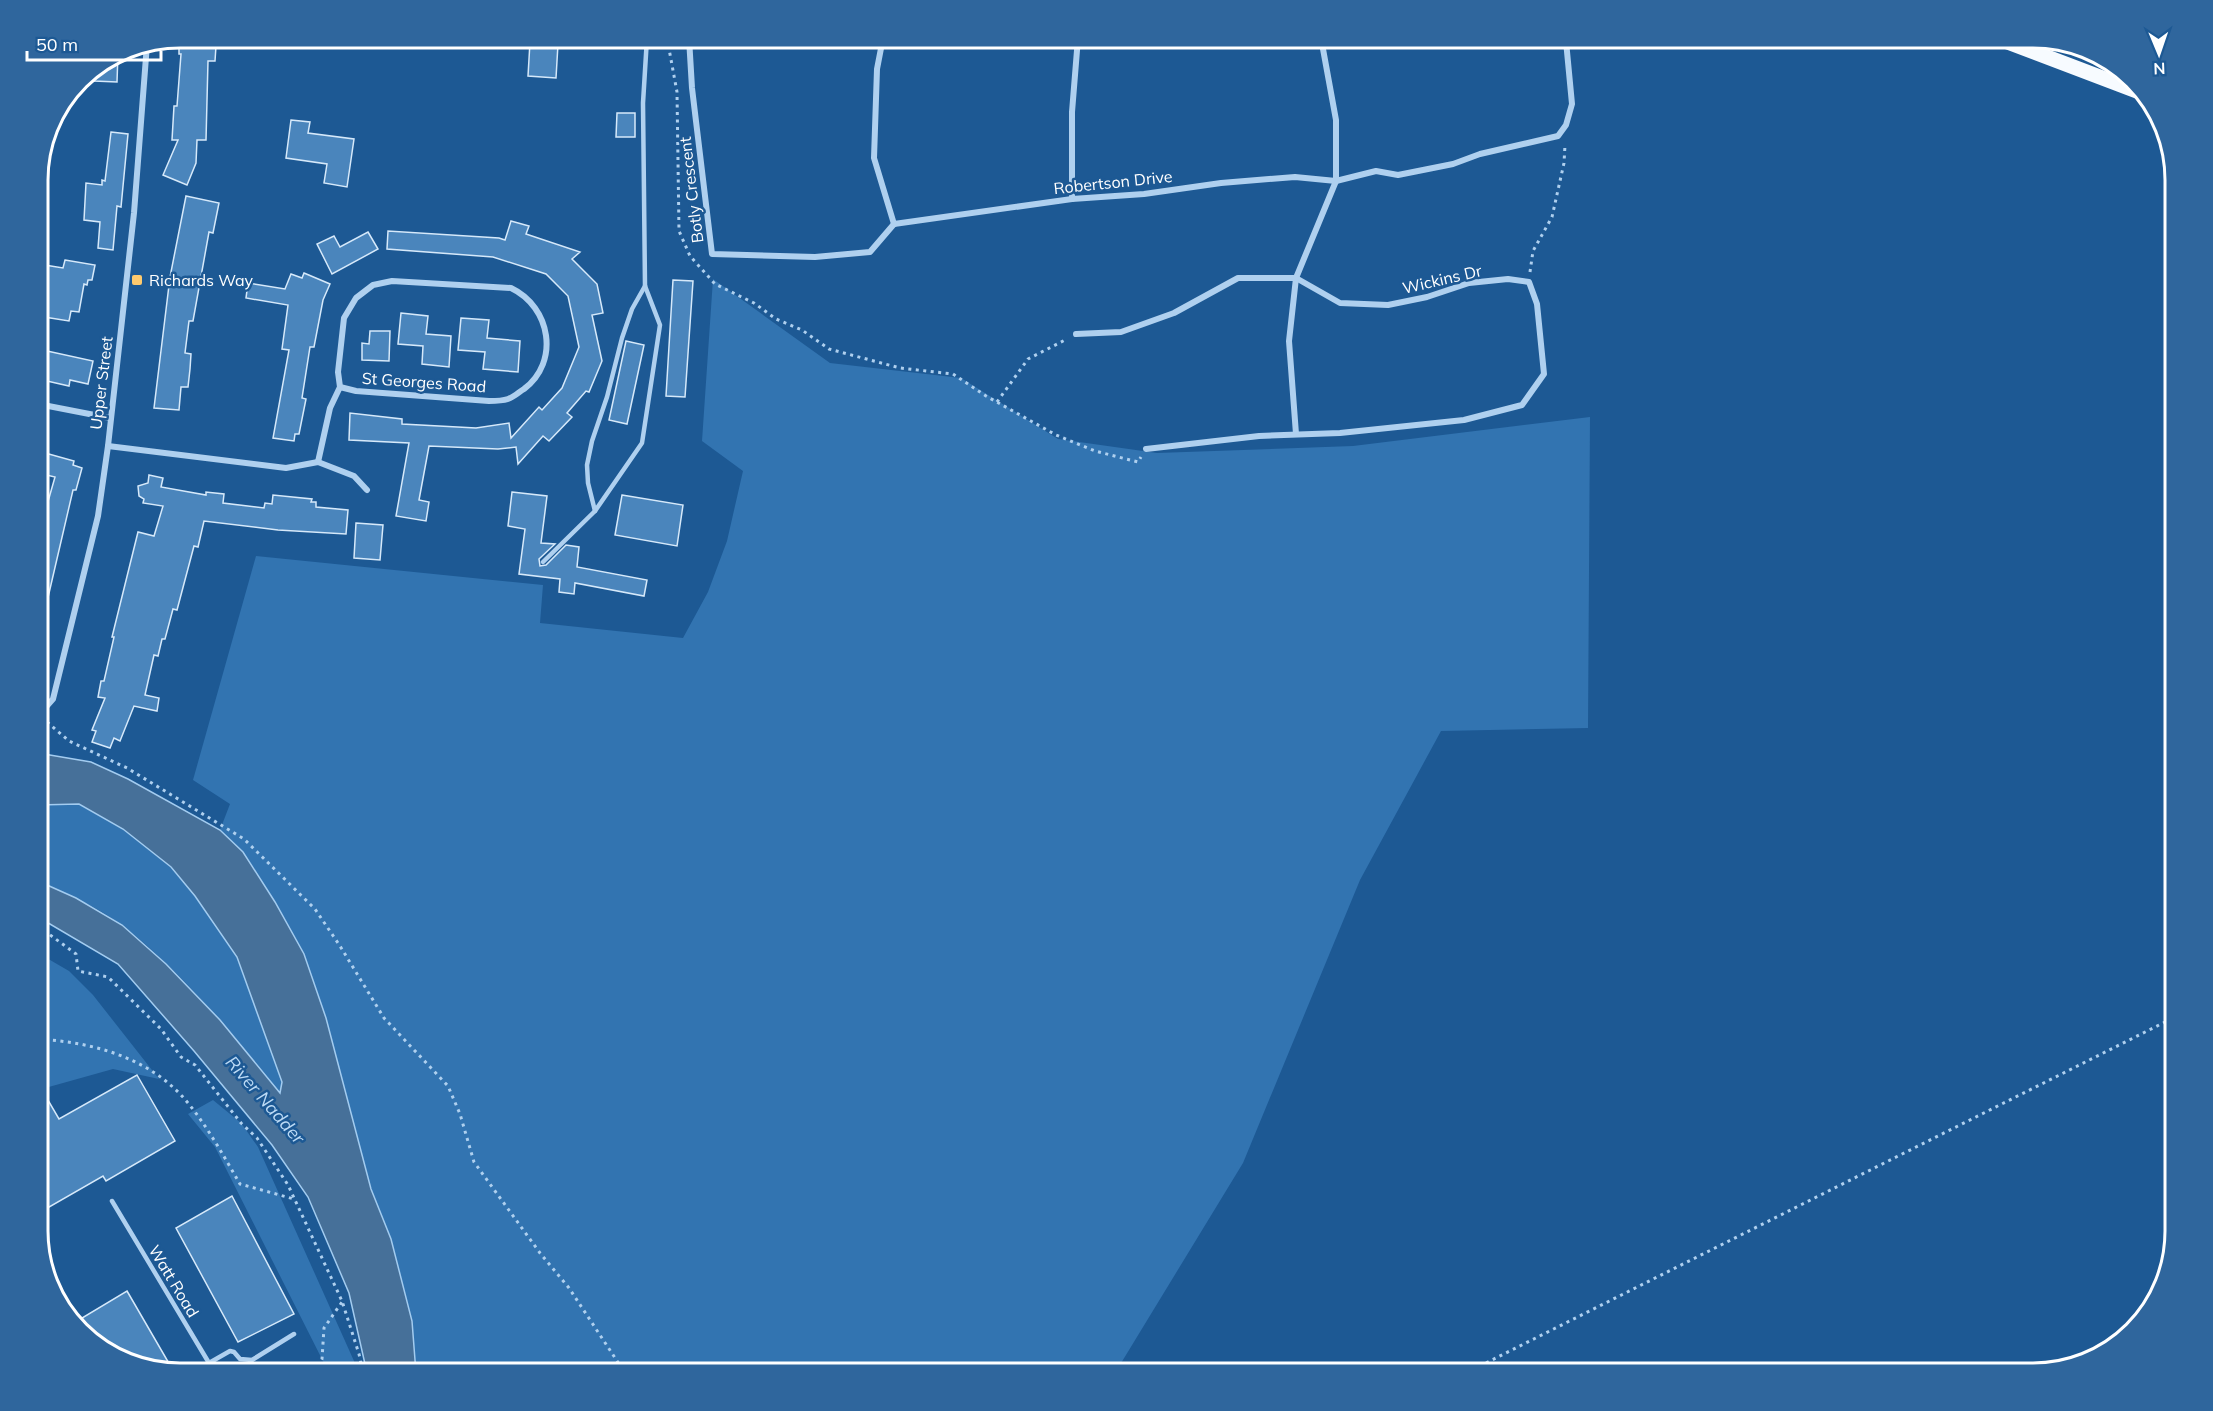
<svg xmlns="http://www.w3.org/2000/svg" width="2213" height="1411" font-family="Mulish,sans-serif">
<rect width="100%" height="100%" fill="#1d5994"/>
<g fill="#3274b1">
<path d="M713,279L830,363L961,378L1058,439L1157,453L1353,446L1590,417L1588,728L1441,731L1360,880L1243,1163L1115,1373H416L412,1321L391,1239L371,1189L326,1018L304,954L275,902L243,852L220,830L230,804L193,780L256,556L543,585L540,623L683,638L708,592L727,541L743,471L702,441Z"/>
<path d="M78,804L123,829L170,867L195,896L237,957L282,1082L280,1094C232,1035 184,973 123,926C98,907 67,894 38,881V805Z"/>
<path d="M38,953L69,971L93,995L159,1079L113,1069L38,1090Z"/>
<path d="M213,1100L241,1123L258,1147L354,1361L357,1373H329L215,1147L188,1114Z"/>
</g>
<path fill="#467099" stroke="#a3ccf0" stroke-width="1.5" d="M38,753L91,762L128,779L220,830L243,852L275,902L304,954L326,1018L371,1189L391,1239L412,1321L416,1373H367L349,1293L308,1197L272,1145L194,1051L118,964L38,917V881L76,898L122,925L166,964L220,1020L280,1093L282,1082L237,957L195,896L171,867L123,829L79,804L38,805Z"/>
<g fill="#4a85bc" stroke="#d6e9fa" stroke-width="1.5">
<path d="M179,38H204V45L216,46L215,61H208L206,140H197L196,163L187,185L163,175L178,140H172L174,106H177L181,54H179Z"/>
<path d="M530,42L558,44L556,78L528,76Z"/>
<path d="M118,53L117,82L94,81V69Z"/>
<path d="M617,113H635V137H616Z"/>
<path d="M291,120L310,122L308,133L354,139L347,187L324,183L327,164L286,158Z"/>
<path d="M111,132L128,134L121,207L117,206L113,250L98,248L100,222L84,220L86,183L102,185V180L105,181Z"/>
<path d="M186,196L219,203L213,233L209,232L193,321H189L185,353L191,354L190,369L188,387H181L179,410L154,408L170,277Z"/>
<path d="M511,221L529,226L526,234L580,252L572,259L597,284L603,313L592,315L602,361L589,392L586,391L567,413L572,417L549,441L543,436L518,464L516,447L498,449L429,446L419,500L429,502L426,521L396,516L409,443L349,440L350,413L402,419V424L476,428L509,423L511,438L539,407L542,410L562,388L579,347L568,296L546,274L493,257L387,249L388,231L499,238L505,240Z"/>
<path d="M368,232L378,249L332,274L317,244L334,236L340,247Z"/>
<path d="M65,260L95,265L92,280H88L87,285L84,284L79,312L71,311L69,321L38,316V264L63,268Z"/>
<path d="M304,273L330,284L323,300L314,347H310L302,398L306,399L299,434H295L294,441L273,438L289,350L282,349L288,305L246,298L248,283L285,289L291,274L302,278Z"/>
<path d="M673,280L693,281L685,397L666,396Z"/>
<path d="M401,313L428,316L426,334L451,336L449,367L422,364L423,346L398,344Z"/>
<path d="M461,318L489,320L487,338L520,341L518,372L483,369L485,352L458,350Z"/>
<path d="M370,331H390L389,361L362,360V343L369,344Z"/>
<path d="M626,341L644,345L627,424L609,420Z"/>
<path d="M38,349L93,361L88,384L70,380L69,386L38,379Z"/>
<path d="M38,451L74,461L73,465L82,468L76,490H73L43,619L38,618V503L47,505L55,477L38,473Z"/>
<path d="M149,475L163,478L161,487L206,495V492L224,494L223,503L264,508L265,503L272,504L273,495L312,499L311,502H316V507L348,510L346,534L278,530L204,521L198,547L194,546L177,610L173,609L165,639H162L158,656L154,655L145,695L159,698L157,711L134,706L120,741L114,738L110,748L92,742L96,731L92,730L105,698L98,697L101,681H104L114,637H112L138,532L154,536L163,506L143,503L144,499L139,496L138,486L148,483Z"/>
<path d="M512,492L547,496L541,543L555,544L539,559L540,566L546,565L566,545L579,547L577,567L647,580L644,596L575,583L574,594L559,592L560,579L519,574L525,529L508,526Z"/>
<path d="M622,495L683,505L677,546L615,535Z"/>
<path d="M356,523L383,525L380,560L354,558Z"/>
<path d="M137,1075L175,1141L106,1181L103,1176L44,1210L38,1199V1083L59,1119Z"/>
<path d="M232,1196L294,1314L238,1342L176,1228Z"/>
<path d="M127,1291L174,1372L101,1350L82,1318Z"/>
</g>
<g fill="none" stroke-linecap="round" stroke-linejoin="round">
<g stroke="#afd0ef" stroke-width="3" stroke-dasharray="3 4.5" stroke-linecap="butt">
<path d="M667,38L677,92L679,231L690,256L715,284L754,303L776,319L802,330L829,349L900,368L953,374L986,396L1056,435L1095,451L1138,462L1141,457"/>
<path d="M1530,272L1533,251L1552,217L1564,163L1565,145"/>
<path d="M997,402L1028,359L1067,339"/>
<path d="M47,722L69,741L127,768L244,839L315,909L340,946L384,1018L448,1086L460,1114L474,1162L540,1253L569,1288L625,1373"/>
<path d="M38,926L76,954L78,971L108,977L161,1029L181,1057L195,1065L241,1123L257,1138L288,1185L342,1301L359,1354L363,1373"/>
<path d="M38,1039C90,1042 144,1056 181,1095C204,1120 223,1155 240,1184L294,1199"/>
<path d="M315,1373L322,1359L324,1328L342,1302"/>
<path d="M1466,1373L2175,1017"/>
</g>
<g stroke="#afd0ef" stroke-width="4.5">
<path d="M595,511L588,483L587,465L592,441L607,397L622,338L632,309L645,286"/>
<path d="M543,562L595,511L642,443L660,325L645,286L643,103L647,38"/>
<path d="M112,1201L215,1373"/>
<path d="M209,1363L230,1351L234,1352L240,1359L252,1360L294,1334"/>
</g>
<g stroke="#afd0ef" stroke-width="6">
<path d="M689,38L692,88L712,254L815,257L870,252L894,224"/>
<path d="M883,38L877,69L874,158L894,224"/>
<path d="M1161,38L1196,40"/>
<path d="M1234,39L1251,38"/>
<path d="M1072,199V112L1078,38"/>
<path d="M894,224L1072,199L1144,194L1221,183L1295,177L1336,181L1376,171L1398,175L1453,164L1480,154L1558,136L1566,125L1572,104L1566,41"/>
<path d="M1076,334L1121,332L1174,313L1238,278H1296L1340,303L1388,305L1427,297L1469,283L1508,279L1529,282L1537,304L1544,374L1522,405L1464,420L1340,433L1259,436L1146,449"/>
<path d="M38,404L110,418"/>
<path d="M1296,434L1289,341L1296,278L1336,181V120L1321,38"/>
<path d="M108,446L286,468L318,462L354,476L367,490"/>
<path d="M318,462L330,408L340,387L338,372L344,318L356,298L373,285L392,281L511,288C551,307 560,362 524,389C519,392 514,397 508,399C502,401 495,401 489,401L356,391L340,387"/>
<path d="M38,716L53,699L98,516L108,446L134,213L147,44"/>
</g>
<path stroke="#f7fbff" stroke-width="15" d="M1997,38L2142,93"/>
</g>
<rect fill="#feca6e" stroke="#1d5994" stroke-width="2" x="131" y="274" width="12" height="12" rx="3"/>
<g text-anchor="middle" stroke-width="5" stroke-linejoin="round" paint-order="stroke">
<g font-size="16" fill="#fff" stroke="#1d5994">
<text transform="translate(1113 182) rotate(-6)" y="6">Robertson Drive</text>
<text transform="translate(691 190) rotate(-97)" y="6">Botly Crescent</text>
<text transform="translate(1442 279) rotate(-13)" y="6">Wickins Dr</text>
<text transform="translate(424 382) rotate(4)" y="6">St Georges Road</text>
<text transform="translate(101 383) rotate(-83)" y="6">Upper Street</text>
<text transform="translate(174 1281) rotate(59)" y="6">Watt Road</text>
</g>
<g font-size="16" fill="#fff" stroke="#1d5994" text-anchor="start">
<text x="149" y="286">Richards Way</text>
</g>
<g font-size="18" font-style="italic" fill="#bcdaf5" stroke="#1d5994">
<text transform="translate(265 1100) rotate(49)" y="6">River Nadder</text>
</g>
</g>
<path d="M0 0H2213V1411H0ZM180 48H2033A132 132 0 0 1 2165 180V1231A132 132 0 0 1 2033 1363H180A132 132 0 0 1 48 1231V180A132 132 0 0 1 180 48Z" fill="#2f669d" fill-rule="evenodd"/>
<path fill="none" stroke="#fff" stroke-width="3" d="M180 48H2033A132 132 0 0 1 2165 180V1231A132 132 0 0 1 2033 1363H180A132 132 0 0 1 48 1231V180A132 132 0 0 1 180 48Z"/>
<g transform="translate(2159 54) rotate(178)" stroke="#1d5994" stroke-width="4.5" paint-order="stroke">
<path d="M0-4.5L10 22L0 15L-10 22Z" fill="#ffffff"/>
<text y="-9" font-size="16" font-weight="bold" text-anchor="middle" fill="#ffffff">N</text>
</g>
<path d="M27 51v9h134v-9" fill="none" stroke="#ffffff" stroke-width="3"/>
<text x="36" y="51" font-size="18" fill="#ffffff" stroke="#1d5994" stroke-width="4.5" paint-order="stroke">50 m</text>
</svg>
